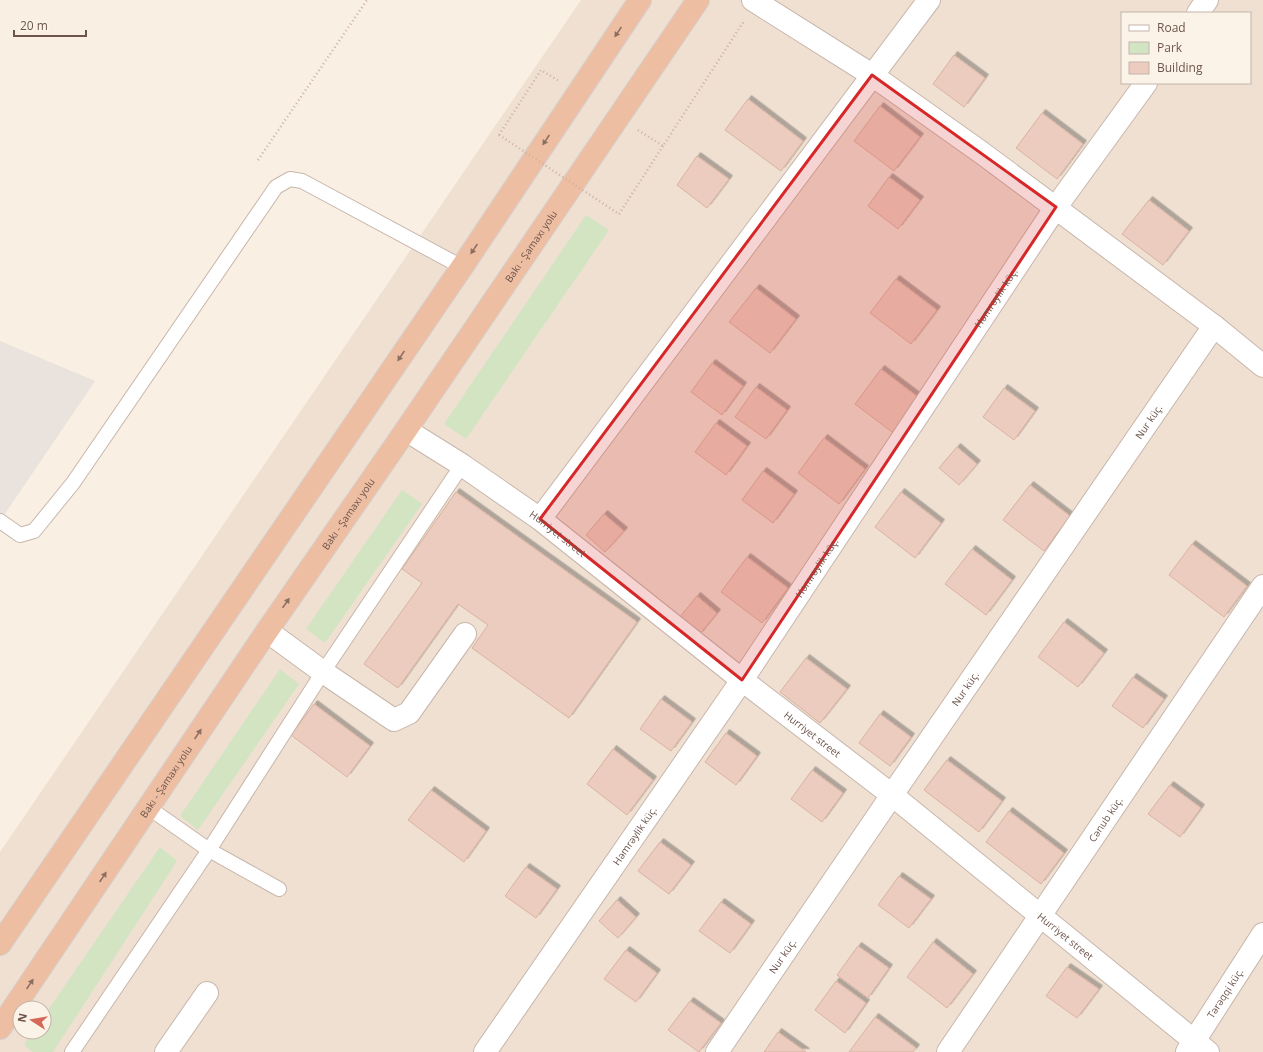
<svg xmlns="http://www.w3.org/2000/svg" width="1263" height="1052" font-family="'Open Sans',sans-serif">
<defs>
<filter id="shadow"><feDropShadow dx="3.5" dy="-3.5" stdDeviation="0" flood-color="#0004"/></filter>
</defs>
<rect width="100%" height="100%" fill="#f9efe3"/>
<path fill="#efe0d2" fill-rule="evenodd" d="M581,0H1263V1052H0V852ZM1122,13H1250V83H1122ZM20,1008H44V1032H20Z"/>
<path fill="#e9e2dd" d="M0,341L95,381L0,521Z"/>
<g fill="#d3e4c3">
<path d="M586,215L609,230L466,439L444,424Z"/>
<path d="M402,490L422,504L325,643L306,629Z"/>
<path d="M280,669L299,684L198,830L180,816Z"/>
<path d="M160,847L177,861L53,1052H33L24,1045L33,1032H44V1016Z"/>
</g>
<g fill="#ebccbe" stroke="#dbb2a0" filter="url(#shadow)">
<path d="M954,55L985,78L964,107L933,84Z"/>
<path d="M748,99L803,141L781,171L725,130Z"/>
<path d="M880,106L920,137L894,171L854,141Z"/>
<path d="M1042,113L1083,144L1057,179L1016,148Z"/>
<path d="M697,156L729,179L707,208L677,185Z"/>
<path d="M889,177L920,200L898,229L868,206Z"/>
<path d="M1149,200L1189,231L1163,265L1122,234Z"/>
<path d="M896,279L937,310L911,344L870,313Z"/>
<path d="M756,288L796,319L770,353L729,322Z"/>
<path d="M712,363L743,386L722,415L691,392Z"/>
<path d="M881,369L922,400L896,435L855,404Z"/>
<path d="M756,387L787,410L766,439L735,417Z"/>
<path d="M1004,388L1035,411L1014,440L983,417Z"/>
<path d="M716,423L747,446L726,475L695,452Z"/>
<path d="M824,438L865,469L839,504L798,473Z"/>
<path d="M957,447L977,464L959,485L939,468Z"/>
<path d="M763,471L794,494L773,523L742,500Z"/>
<path d="M1030,485L1070,516L1044,551L1003,520Z"/>
<path d="M456,492L637,622L569,718L472,648L488,625L458,604L398,688L364,664L422,583L402,569Z"/>
<path d="M901,492L941,523L915,558L875,527Z"/>
<path d="M604,514L624,531L605,552L586,535Z"/>
<path d="M1192,544L1247,586L1224,617L1169,575Z"/>
<path d="M972,549L1012,580L986,615L945,584Z"/>
<path d="M747,557L788,588L762,623L721,592Z"/>
<path d="M697,596L717,613L699,635L679,618Z"/>
<path d="M1064,622L1104,653L1078,687L1038,657Z"/>
<path d="M806,658L847,689L820,723L780,692Z"/>
<path d="M1133,677L1164,699L1143,728L1112,706Z"/>
<path d="M661,699L692,722L671,751L640,729Z"/>
<path d="M314,704L370,746L347,777L291,735Z"/>
<path d="M880,714L911,737L890,766L859,743Z"/>
<path d="M726,733L757,756L736,785L705,762Z"/>
<path d="M613,749L653,780L627,815L587,784Z"/>
<path d="M947,760L1002,801L979,832L924,790Z"/>
<path d="M812,770L843,793L822,822L791,799Z"/>
<path d="M1170,785L1201,808L1180,837L1148,814Z"/>
<path d="M431,790L486,831L464,862L408,820Z"/>
<path d="M1009,811L1064,853L1041,884L986,842Z"/>
<path d="M660,842L691,865L669,894L638,871Z"/>
<path d="M526,867L557,889L536,918L505,896Z"/>
<path d="M899,876L931,899L909,928L878,905Z"/>
<path d="M617,900L636,917L618,938L599,921Z"/>
<path d="M721,902L751,924L730,953L699,931Z"/>
<path d="M933,942L973,974L947,1008L907,977Z"/>
<path d="M858,946L889,968L868,998L837,975Z"/>
<path d="M626,950L657,973L636,1002L604,979Z"/>
<path d="M1067,967L1099,989L1077,1018L1046,996Z"/>
<path d="M836,981L866,1003L845,1033L815,1010Z"/>
<path d="M690,1001L721,1023L699,1052L668,1030Z"/>
<path d="M875,1017L916,1048L913,1052H849Z"/>
<path d="M778,1032L806,1052H764Z"/>
</g>
<g fill="none" stroke-linecap="round" stroke-linejoin="round">
<g stroke="#c8b6ab" stroke-width="16">
<g id="service">
<path d="M0,521L20,535L34,531L73,483L276,187L290,179L302,181L462,267"/>
<path d="M149,808L209,850L279,889"/>
<path d="M72,1052L209,850L323,672L462,465"/>
</g>
</g>
<g stroke="#c8b6ab" stroke-width="24">
<g id="minor">
<path d="M753,0L872,75L982,153L1214,326L1263,366"/>
<path d="M1198,13L1207,0"/>
<path id="s1" d="M406,430L462,465L540,519L742,680L892,795L1208,1052"/>
<path d="M540,519L929,0"/>
<path d="M267,631L323,672L394,720L409,713L465,634"/>
<path d="M166,1052L207,993"/>
<path id="s2" d="M485,1052L742,680L1056,207L1146,83"/>
<path id="s3" d="M717,1052L892,795L1214,326"/>
<path id="s4" d="M948,1052L1263,586"/>
<path id="s5" d="M1187,1052L1263,934"/>
</g>
</g>
<g stroke="#d6cfcd" stroke-width="24">
<g id="trunk">
<path d="M0,944L462,267L640,0"/>
<path id="s6" d="M0,1028L267,631L406,430L698,0"/>
</g>
</g>
<g stroke="#cfb0a2" stroke-width="2.5" stroke-dasharray="1 3" stroke-linecap="butt">
<path d="M638,130L663,146L744,21"/>
<path d="M499,135L541,70L559,81"/>
<path d="M258,160L367,0"/>
<path d="M619,214L663,146"/>
</g>
<use href="#service" stroke="#fff" stroke-width="14"/>
<use href="#minor" stroke="#fff" stroke-width="22"/>
<use href="#trunk" stroke="#eebea2" stroke-width="22"/>
<path stroke="#cfb0a2" stroke-width="2.5" stroke-dasharray="1 3" stroke-linecap="butt" d="M499,135L619,214"/>
</g>
<defs><path id="oneway-solid" d="M-6-.8H1V-3.2L6.5 0L1 3.2V.8H-6Z"/></defs>
<g fill="#8d6f62">
<use href="#oneway-solid" transform="translate(618 32) rotate(124)"/>
<use href="#oneway-solid" transform="translate(546 140) rotate(124)"/>
<use href="#oneway-solid" transform="translate(474 249) rotate(124)"/>
<use href="#oneway-solid" transform="translate(401 356) rotate(124)"/>
<use href="#oneway-solid" transform="translate(286 603) rotate(-55)"/>
<use href="#oneway-solid" transform="translate(198 734) rotate(-56)"/>
<use href="#oneway-solid" transform="translate(103 877) rotate(-56)"/>
<use href="#oneway-solid" transform="translate(30 984) rotate(-56)"/>
</g>
<path fill="#d62828" fill-opacity="0.2" stroke="#d62828" stroke-width="3" stroke-linejoin="round" d="M872,75L1056,207L742,680L540,519Z"/>
<g text-anchor="middle" stroke-width="3.5" stroke-linejoin="round" paint-order="stroke">
<g font-size="10" fill="#6d554c" stroke="#fcf3e8">
<text dy="4" stroke="none"><textPath href="#s6" startOffset="945">Bakı - Şamaxı yolu</textPath></text>
<text dy="4" stroke="none"><textPath href="#s2" startOffset="911">Həmrəylik küç.</textPath></text>
<text dy="4" stroke="none"><textPath href="#s3" startOffset="764">Nur küç.</textPath></text>
<text dy="4" stroke="none"><textPath href="#s6" startOffset="621">Bakı - Şamaxı yolu</textPath></text>
<text dy="4" stroke="none"><textPath href="#s1" startOffset="184">Hurriyet street</textPath></text>
<text dy="4" stroke="none"><textPath href="#s2" startOffset="587">Həmrəylik küç.</textPath></text>
<text dy="4" stroke="none"><textPath href="#s3" startOffset="440">Nur küç.</textPath></text>
<text dy="4" stroke="none"><textPath href="#s1" startOffset="508">Hurriyet street</textPath></text>
<text dy="4" stroke="none"><textPath href="#s6" startOffset="297">Bakı - Şamaxı yolu</textPath></text>
<text dy="4" stroke="none"><textPath href="#s4" startOffset="281">Cənub küç.</textPath></text>
<text dy="4" stroke="none"><textPath href="#s2" startOffset="263">Həmrəylik küç.</textPath></text>
<text dy="4" stroke="none"><textPath href="#s1" startOffset="832">Hurriyet street</textPath></text>
<text dy="4" stroke="none"><textPath href="#s3" startOffset="116">Nur küç.</textPath></text>
<text dy="4" stroke="none"><textPath href="#s5" startOffset="70">Tərəqqi küç.</textPath></text>
</g>
</g>
<rect x="1121" y="12" width="130" height="72" fill="#fcf3e8" stroke="#c3b4aa"/>
<rect x="1129" y="25" width="20" height="6" fill="#ffffff" stroke="#c3b4aa"/>
<text x="1157" y="32" font-size="12" fill="#6d554c">Road</text>
<rect x="1129" y="42" width="20" height="12" fill="#d3e4c3" stroke="#c3b4aa"/>
<text x="1157" y="52" font-size="12" fill="#6d554c">Park</text>
<rect x="1129" y="62" width="20" height="12" fill="#ebccbe" stroke="#c3b4aa"/>
<text x="1157" y="72" font-size="12" fill="#6d554c">Building</text>
<g transform="translate(32 1020) rotate(282)"><circle r="19" fill="#fcf3e8" stroke="#c3b4aa"/>
<path d="M0-3L7 15L0 10L-7 15Z" fill="#d56856"/>
<text y="-6" font-size="11" font-weight="bold" text-anchor="middle" fill="#6d554c">N</text>
</g>
<path d="M14 30v6h72v-6" fill="none" stroke="#6d554c" stroke-width="2"/>
<text x="20" y="30" font-size="12" fill="#6d554c" stroke="#fcf3e8" stroke-width="3" paint-order="stroke">20 m</text>
</svg>
